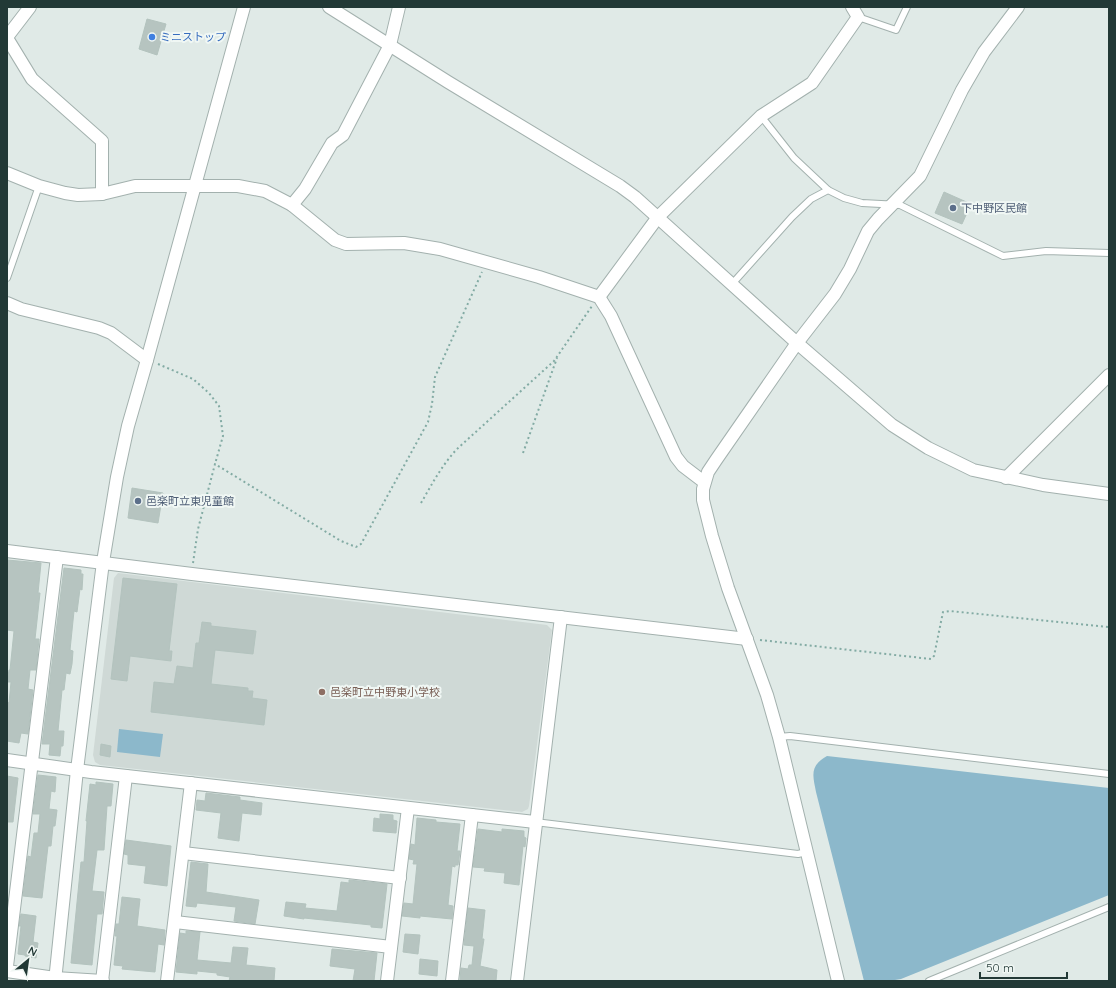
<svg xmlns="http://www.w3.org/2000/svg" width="1116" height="988" font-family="Quicksand,'Noto Sans JP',sans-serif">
<rect width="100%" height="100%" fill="#e0eae7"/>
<path fill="#cfd9d6" d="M118,573L547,625L552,630L529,806L528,809L522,812L100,765L95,762L93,755L114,578Z"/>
<g fill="#8cb8cb">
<path d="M119,729L163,734L160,757L117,752Z"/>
<path d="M827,756L1109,788V895L901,979L889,981H864L816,792C813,776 809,766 827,756Z"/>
</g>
<g fill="#b6c4c0" stroke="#b3c3be">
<path d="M147,19L166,24L157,55L139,49Z"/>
<path d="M944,192L971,204L962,224L935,213Z"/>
<path d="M132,488L163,493L158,523L128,518Z"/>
<path d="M7,560L41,563L38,593H40L35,639H39L36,670H30L28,689L33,690L28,734L21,733L19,743L7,741V702L9,703L11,682H7L9,670H10L14,631L7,630Z"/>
<path d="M64,568L81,570V574H83L82,590L80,589L77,612L74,611L70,650L73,651L72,664L70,674L66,673L64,690H62L58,731H64L63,746H61L60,756L49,755L50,744H42Z"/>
<path d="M123,578L177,584L169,651H172L171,661L130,656L127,681L111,679Z"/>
<path d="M202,622L211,623V626L256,631L253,654L215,650L211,684L248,688V691H253L252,698L267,700L264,725L151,712L154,682L174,684L177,666L193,668L196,643H199Z"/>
<path d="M101,744L111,746L110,757L100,755Z"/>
<path d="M38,775L56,777L55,792L51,791L49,809L57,810L55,826H53L51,846H48L42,898L23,896L28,856L31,857L34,833H38L40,814H33Z"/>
<path d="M7,776L18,778L13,822H7Z"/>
<path d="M96,782L113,784L111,806H107L104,850H97L92,891L104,892L102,914H97L92,965L71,963L81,862H84L87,821H86L90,784L96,785Z"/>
<path d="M206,793L240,797V800L262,803L261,815L242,813L239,841L218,838L221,813L196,810L197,800L205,801Z"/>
<path d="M380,814L393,815V820L397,821L396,833L373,831L374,818L380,819Z"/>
<path d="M417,818L436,820V822L460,824L457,851H460L458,865H455V867L452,866L448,905L453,906L452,919L420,916V918L402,916L404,903L413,904L417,864H413L414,860L409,859L411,844L415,845Z"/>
<path d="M478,829L502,832V829L524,831V837L526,838L525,847L523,846L519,885L504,883L505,873L484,871L485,868L473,867Z"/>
<path d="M126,840L171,846L167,886L144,883L146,866L128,864V855L124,854Z"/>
<path d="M191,862L208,864L206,892L259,900L255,924L234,921L236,907L197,903L196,907L186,906Z"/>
<path d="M349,880L387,884L382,928L371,927V925L304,918V919L284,916L286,902L306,904L305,908L337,911L341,882L349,883Z"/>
<path d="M122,897L140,899L137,926L165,930L164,945L158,944L155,972L122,969L123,966L114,965L117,936H115L116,924H119Z"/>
<path d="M468,908L485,910L482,939H484L480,966L497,970L496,981H460L461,968L468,969L469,965H472L474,946L464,945Z"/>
<path d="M21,914L36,916L33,942L38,943L36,958L25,956V955L18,954L21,926H19Z"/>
<path d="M186,931L200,932L197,960L231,963L233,947L248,948L246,965L275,968L274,981H229L230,977L217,975V973L197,971V974L176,972L180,933L186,934Z"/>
<path d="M405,934L420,935L418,954L403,952Z"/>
<path d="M332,949L377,953L374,981H353L355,969L330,966Z"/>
<path d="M420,959L438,961L437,976L419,974Z"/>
</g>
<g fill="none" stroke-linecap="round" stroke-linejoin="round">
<g stroke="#a3b1ae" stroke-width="8">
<g id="service">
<path d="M858,17L896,30L907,7"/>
<path d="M761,116L794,158L828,190"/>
<path d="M7,278L39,186"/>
<path d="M732,284L792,217L811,199L828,190L844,198L862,203L900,205L1003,256L1046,251L1109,253"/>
<path d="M779,737L790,736L1109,774"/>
<path d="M535,822L798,854L806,852"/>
<path d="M929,981L1109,907"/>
</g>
</g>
<g stroke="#a3b1ae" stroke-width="14">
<g id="minor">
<path d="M7,37L30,7"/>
<path d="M7,38L32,79L102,141V194"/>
<path d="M7,173L39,186L65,193L78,195L102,194L135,186H238L265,191L292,205L335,240L346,244L404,243L440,249L539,277L599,297L611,316L676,457L683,466L704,482"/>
<path d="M292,205L305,189L332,143L343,135L390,45L399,7"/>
<path d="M599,297L658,217L761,116L812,83L858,17L852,7"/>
<path d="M7,303L21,309L99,328L111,333L147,360"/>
<path d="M1006,478L1109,375"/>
<path d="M7,551L192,574L747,639"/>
<path d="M7,760L91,772L535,822"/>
<path d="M183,853L400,878"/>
<path d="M175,922L391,947"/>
<path d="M7,966L57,557"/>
<path d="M7,971L55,978L103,981"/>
<path d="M102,981L126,776"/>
<path d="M167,981L191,783"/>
<path d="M387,981L408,808"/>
<path d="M452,981L472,815"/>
<path d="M517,981L561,617"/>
</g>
</g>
<g stroke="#a3b1ae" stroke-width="14">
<g id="tertiary">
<path d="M329,7L448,82L620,186L635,197L797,343L892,425L928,448L973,470L1043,485L1109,494"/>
<path d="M55,981L77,770L103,562L117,477L128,426L147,360L244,7"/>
<path d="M838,981L779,737L767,695L728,588L712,536L703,500V489L708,472L716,460L797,343L835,294L850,269L868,231L878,219L920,176L962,90L984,52L1018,7"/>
</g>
</g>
<g stroke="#83aba4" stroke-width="2" stroke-dasharray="2 3" stroke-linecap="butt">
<path d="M158,364L193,379L209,393L219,406L223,436L215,464"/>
<path d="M523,453L557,358"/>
<path d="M421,503C432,484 442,465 457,449L554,361L592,306"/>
<path d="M193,563L198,529L215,464L341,541L356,547L361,544L428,422L432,404L435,377L482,272"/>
<path d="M760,640L931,659L934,656L943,612L950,611L1109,627"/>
</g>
<use href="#service" stroke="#fff" stroke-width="6"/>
<use href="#minor" stroke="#fff" stroke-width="12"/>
<use href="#tertiary" stroke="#fff" stroke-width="12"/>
</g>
<circle fill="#3f7fe0" stroke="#f0f7f4" stroke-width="1.5" cx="152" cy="37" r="4"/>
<g fill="#5c6f8a" stroke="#f0f7f4" stroke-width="1.5">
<circle cx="953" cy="208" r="4"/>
<circle cx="138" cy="501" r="4"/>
</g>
<circle fill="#8d6e63" stroke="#f0f7f4" stroke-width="1.5" cx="322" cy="692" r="4"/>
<g text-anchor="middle" stroke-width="4" stroke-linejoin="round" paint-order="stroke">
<g font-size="11" fill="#366cbe" stroke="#f0f7f4" text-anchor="start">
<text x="160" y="41">ミニストップ</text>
</g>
<g font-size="11" fill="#4e5e75" stroke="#f0f7f4" text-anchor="start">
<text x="961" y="212">下中野区民館</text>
<text x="146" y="505">邑楽町立東児童館</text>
</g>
<g font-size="11" fill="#785e54" stroke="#f0f7f4" text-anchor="start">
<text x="330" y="696">邑楽町立中野東小学校</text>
</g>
</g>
<rect width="1116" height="988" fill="none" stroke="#223936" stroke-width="16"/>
<g transform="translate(28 960) rotate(29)" stroke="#f0f7f4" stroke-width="3" paint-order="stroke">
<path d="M0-3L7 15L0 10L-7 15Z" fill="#223936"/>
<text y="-6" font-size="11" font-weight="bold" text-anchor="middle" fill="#223936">N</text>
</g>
<path d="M980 972v6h87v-6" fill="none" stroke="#223936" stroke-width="2"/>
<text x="986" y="972" font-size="12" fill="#223936" stroke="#f0f7f4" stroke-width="3" paint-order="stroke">50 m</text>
</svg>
